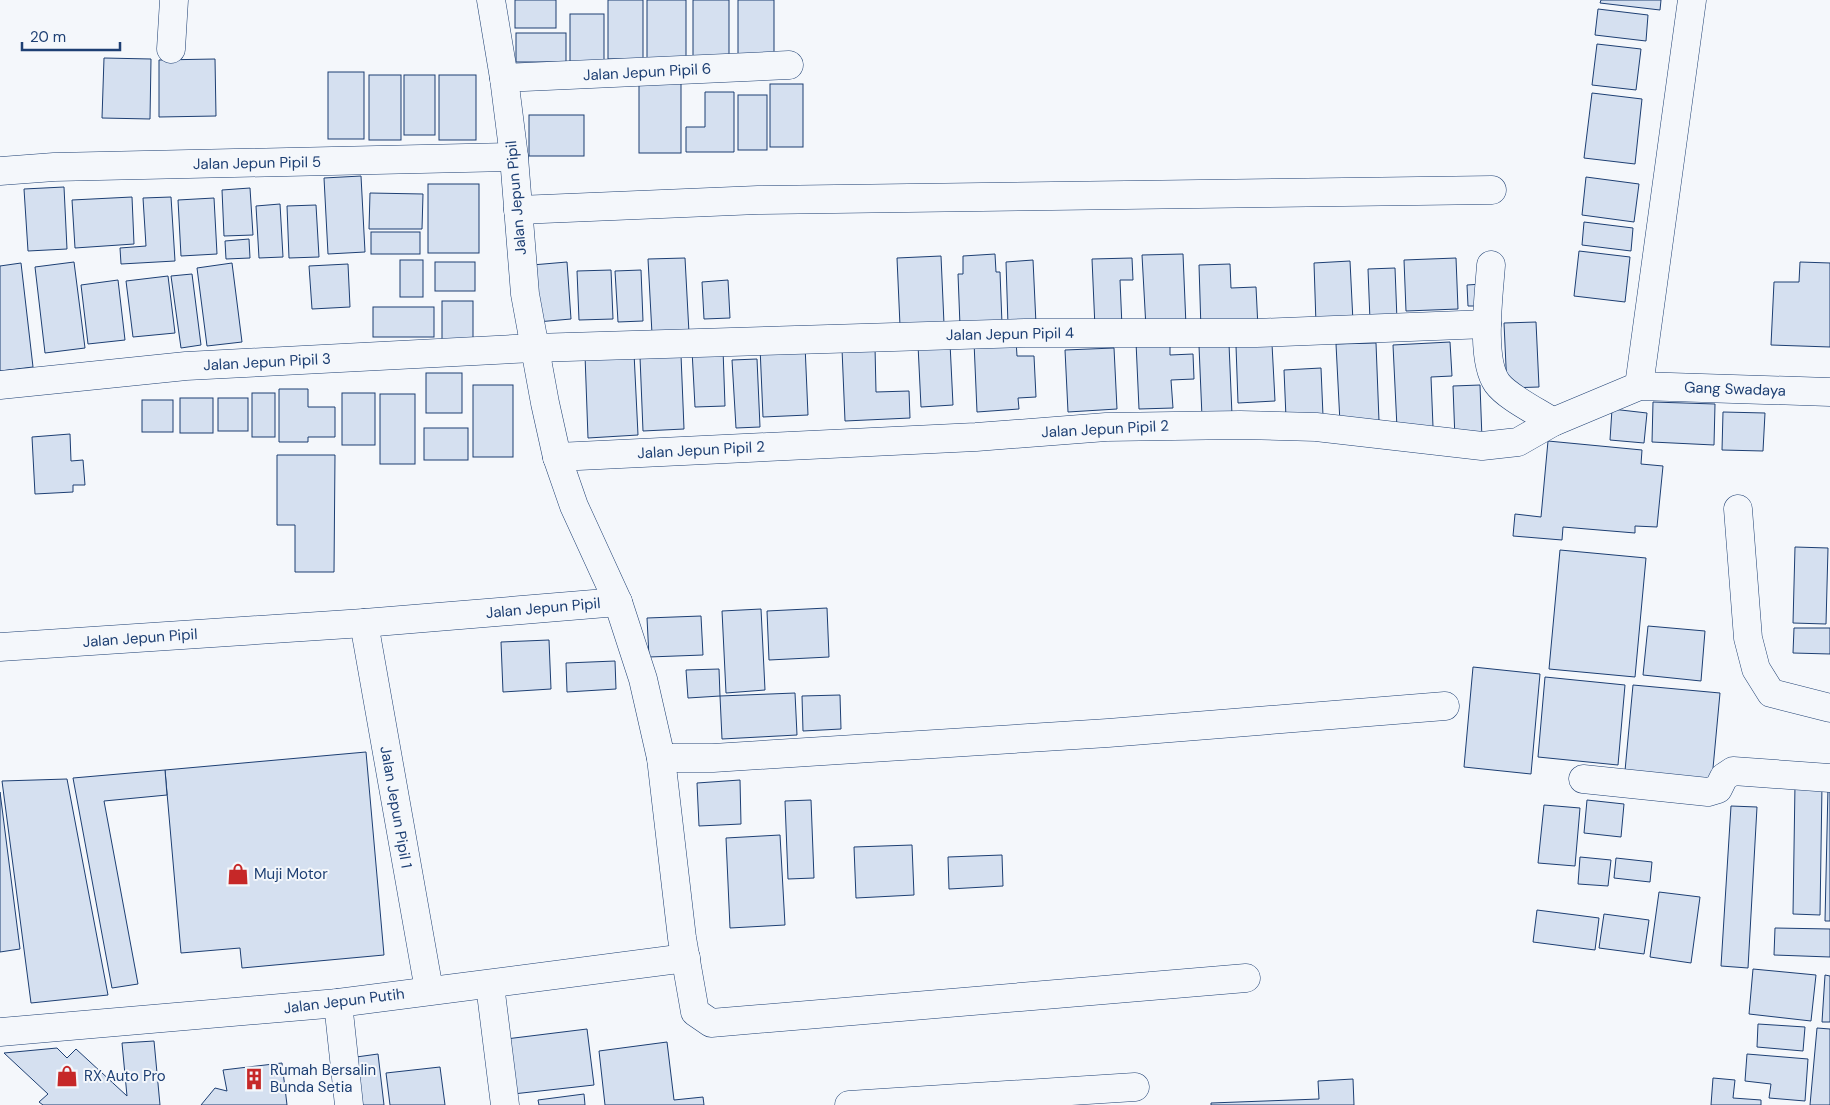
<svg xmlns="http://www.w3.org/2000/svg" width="1830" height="1105" font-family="'DM Sans',sans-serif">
<rect width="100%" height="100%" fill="#f4f7fb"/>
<g fill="#d5e0f0" stroke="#1d3f73">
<rect x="515" y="0" width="41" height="28"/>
<rect x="608" y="0" width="35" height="59"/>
<rect x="647" y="0" width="39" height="62"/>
<rect x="693" y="0" width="36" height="60"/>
<rect x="738" y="0" width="36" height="61"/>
<path d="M1601,0H1661L1660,10L1600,3Z"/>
<path d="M1598,9L1648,15L1646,41L1595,35Z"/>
<rect x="570" y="14" width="34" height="51"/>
<rect x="516" y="33" width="50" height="29"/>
<path d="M1597,44L1641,49L1636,90L1592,85Z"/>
<path d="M104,58L151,59L150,119L102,118Z"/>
<path d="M215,59L216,116L159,117V60Z"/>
<rect x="328" y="72" width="36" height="67"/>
<rect x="369" y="75" width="32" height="65"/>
<rect x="404" y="75" width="31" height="60"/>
<rect x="439" y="75" width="37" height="65"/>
<rect x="639" y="81" width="42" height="72"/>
<rect x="770" y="84" width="33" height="63"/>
<path d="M705,92H734V152H686V127H705Z"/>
<path d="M1592,93L1642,99L1635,164L1584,158Z"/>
<rect x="738" y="95" width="29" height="55"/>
<rect x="529" y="115" width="55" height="41"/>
<path d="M361,176L365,252L328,254L324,178Z"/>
<path d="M1586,177L1639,184L1634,222L1582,215Z"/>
<rect x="428" y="184" width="51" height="69"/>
<path d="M64,187L67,249L28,251L24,189Z"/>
<path d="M250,188L253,235L224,236L222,190Z"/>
<path d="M370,193L423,194L422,229H369Z"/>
<path d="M132,197L134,244L75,248L72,200Z"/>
<path d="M171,197L175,261L121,264L120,248L146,246L143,198Z"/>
<path d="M214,198L217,254L181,256L178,200Z"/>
<path d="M280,204L283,257L259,258L256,206Z"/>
<path d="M316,205L319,257L289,258L287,206Z"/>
<path d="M1584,222L1633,228L1631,251L1582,245Z"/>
<rect x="371" y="232" width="49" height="22"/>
<path d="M249,239L250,258L226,259L225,241Z"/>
<path d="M1579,251L1630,257L1625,302L1574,296Z"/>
<path d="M995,254L996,272H1000L1002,324L960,326L958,274H963V256Z"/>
<path d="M1183,254L1186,326L1146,328L1142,255Z"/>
<path d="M941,256L944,324L900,326L897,258Z"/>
<path d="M685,258L689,333L652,334L648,259Z"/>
<path d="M1132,258L1133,280H1120L1122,327L1095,328L1092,259Z"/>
<path d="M1456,258L1458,309L1406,311L1404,260Z"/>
<rect x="400" y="260" width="23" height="37"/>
<path d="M1033,260L1036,324L1008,325L1006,262Z"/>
<path d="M1350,261L1353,322L1316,324L1314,263Z"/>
<path d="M74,262L85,348L45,353L35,267Z"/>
<rect x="435" y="262" width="40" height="29"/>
<path d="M567,262L571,319L537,322L532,265Z"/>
<path d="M1800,262L1830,263V347L1771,345L1774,282H1799Z"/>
<path d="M21,263L33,367L0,371V266Z"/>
<path d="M232,263L242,342L207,346L197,268Z"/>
<path d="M348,264L350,307L312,309L309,266Z"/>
<path d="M1230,264L1231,288L1256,287L1258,328L1201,330L1199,265Z"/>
<path d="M1395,268L1397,320L1370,321L1368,269Z"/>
<path d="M611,270L613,319L579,320L577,271Z"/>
<path d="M641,270L643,321L618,322L615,271Z"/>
<path d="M192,274L201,345L181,348L171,276Z"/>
<path d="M168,276L175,333L133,337L126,281Z"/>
<path d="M118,280L125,340L88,344L81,285Z"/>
<path d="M728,280L730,318L704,319L702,282Z"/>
<path d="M1482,284L1483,306H1468L1467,285Z"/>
<rect x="442" y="301" width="31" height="41"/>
<rect x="373" y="307" width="61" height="30"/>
<path d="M1536,322L1539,387L1507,388L1504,323Z"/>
<path d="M1016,340L1017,356H1034L1036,397L1018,398L1019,409L977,412L974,342Z"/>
<path d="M1170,341V355L1193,354L1194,379L1171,380L1173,408L1139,409L1136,342Z"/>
<path d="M1450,342L1452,376L1431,377L1433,427L1397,428L1393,345Z"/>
<path d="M950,343L953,405L921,407L918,345Z"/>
<path d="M1376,343L1379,421L1340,423L1336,344Z"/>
<path d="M1229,344L1232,415L1202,417L1199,346Z"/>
<path d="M1272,344L1275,401L1238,403L1236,346Z"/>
<path d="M805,345L808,415L763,417L760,347Z"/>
<path d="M875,347L876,392L909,391L910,418L845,421L842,349Z"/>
<path d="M1114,348L1117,409L1068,412L1065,350Z"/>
<path d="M723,349L725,406L695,407L692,350Z"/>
<path d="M634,353L638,435L588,438L585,355Z"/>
<path d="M681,355L684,429L643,431L640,357Z"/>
<path d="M757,359L760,427L736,428L732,360Z"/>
<path d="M1321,368L1323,416L1286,418L1284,370Z"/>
<rect x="426" y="373" width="36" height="40"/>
<rect x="473" y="385" width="40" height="72"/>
<path d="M1480,385L1482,439L1455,440L1453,386Z"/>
<path d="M279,389H308V407H335V437H308V442H279Z"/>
<rect x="252" y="393" width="23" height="44"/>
<rect x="342" y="393" width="33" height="52"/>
<rect x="380" y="394" width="35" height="70"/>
<rect x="180" y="398" width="33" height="35"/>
<rect x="218" y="398" width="30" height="33"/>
<rect x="142" y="400" width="31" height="32"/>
<path d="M1653,402L1715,404L1714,445L1652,442Z"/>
<path d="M1612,409L1647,413L1644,443L1610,440Z"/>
<path d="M1723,412L1765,413L1763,451L1722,450Z"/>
<rect x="424" y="428" width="44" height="32"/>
<path d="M70,434L71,461L83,460L85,485H73V492L35,494L32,437Z"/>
<path d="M1548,441L1642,450L1641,464L1663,466L1657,527L1635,526V533L1563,527L1562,540L1513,536L1515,514L1541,517Z"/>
<path d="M277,455H335L334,572H295V525H277Z"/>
<path d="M1795,547L1828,548L1826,624L1793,623Z"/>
<path d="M1560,550L1646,558L1635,677L1549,669Z"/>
<path d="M827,608L829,657L769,660L767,611Z"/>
<path d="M761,609L765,690L726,693L722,611Z"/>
<path d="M701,616L703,655L649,657L647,618Z"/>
<path d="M1648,626L1705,631L1701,681L1643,675Z"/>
<path d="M1794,628H1830V654L1793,653Z"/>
<path d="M549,640L551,689L503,692L501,642Z"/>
<path d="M615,661L616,689L567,692L566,663Z"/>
<path d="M1473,667L1540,674L1531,774L1464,767Z"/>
<path d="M719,669L720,696L688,698L686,670Z"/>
<path d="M1545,677L1625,685L1618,765L1538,757Z"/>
<path d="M1633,685L1720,693L1712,779L1625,771Z"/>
<path d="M795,693L797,735L722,739L720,696Z"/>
<path d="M840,695L841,729L803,731L802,696Z"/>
<path d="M366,752L384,955L242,968L240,948L181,953L165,770Z"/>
<path d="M165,770L167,795L104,801L138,984L112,988L73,778Z"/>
<path d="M67,779L108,995L31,1003L2,781Z"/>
<path d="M740,780L741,824L699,826L697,783Z"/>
<path d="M1795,784L1822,785L1820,915L1793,914Z"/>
<path d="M1828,787H1830V921H1825Z"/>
<path d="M0,792L20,949L0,952Z"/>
<path d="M811,800L814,878L788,879L785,801Z"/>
<path d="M1587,800L1624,804L1621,837L1584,833Z"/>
<path d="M1544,805L1580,808L1575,866L1538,863Z"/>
<path d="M1731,806L1757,807L1748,968L1721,966Z"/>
<path d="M780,835L785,925L730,928L726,838Z"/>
<path d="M912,845L914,895L856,898L854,847Z"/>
<path d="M1002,855L1003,886L949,889L948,857Z"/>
<path d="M1580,857L1611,860L1608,886L1578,884Z"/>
<path d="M1616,858L1652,862L1650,882L1614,878Z"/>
<path d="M1659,892L1700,897L1691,963L1650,957Z"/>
<path d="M1537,910L1599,918L1595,950L1533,942Z"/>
<path d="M1604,914L1649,920L1644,954L1599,948Z"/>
<path d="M1775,928L1830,929V957L1774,955Z"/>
<path d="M1753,969L1816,975L1811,1021L1749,1014Z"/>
<path d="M1825,975L1830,976V1022H1822Z"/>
<path d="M1758,1024L1805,1027L1803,1051L1757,1047Z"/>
<path d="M1817,1028L1830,1029V1105H1810Z"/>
<path d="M587,1029L594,1085L513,1094L506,1039Z"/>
<path d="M154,1041L160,1105H43L39,1102L48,1094L4,1053L57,1048L67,1058L76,1049L127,1096L122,1043Z"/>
<path d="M667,1042L674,1100L703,1097L704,1105H605L599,1051Z"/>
<path d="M378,1054L384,1105H355L349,1058Z"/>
<path d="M1747,1054L1808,1059L1805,1101L1769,1098L1771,1084L1745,1081Z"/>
<path d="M282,1063L287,1105H201L215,1088L227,1091L223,1070Z"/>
<path d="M440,1067L445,1105H390L386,1073Z"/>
<path d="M1713,1078L1735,1080L1733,1098L1761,1100V1105H1711Z"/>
<path d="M1353,1079L1354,1105H1211V1103L1319,1099L1318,1081Z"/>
<path d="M584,1094L585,1105H539L538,1100Z"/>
</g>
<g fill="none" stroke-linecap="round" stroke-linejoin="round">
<g stroke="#1d3f73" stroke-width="29">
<g id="minor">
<path d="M491,0L504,78L514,157L525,294L545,403L557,457L574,506L618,602L643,679L661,758L682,938L695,1012L711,1023L1246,978"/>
<path d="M171,49L174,0"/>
<path d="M504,78L789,65"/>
<path d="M0,171L54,167L514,157"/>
<path d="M518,210L758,200L1492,190"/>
<path d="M1491,265C1489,294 1480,359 1497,383C1507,397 1538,412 1553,422"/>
<path d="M0,385L186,366L534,348L1025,333H1256L1487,324"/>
<path d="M1639,386L1692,0"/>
<path d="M557,457L976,437L1106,427L1240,425L1316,427L1482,446L1518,442L1553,422L1639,386L1830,392"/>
<path d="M1738,509L1748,638L1756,669L1771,693L1830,708"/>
<path d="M364,623L429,990"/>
<path d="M0,647L364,623L618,602"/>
<path d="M661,758H713L1108,733L1445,706"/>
<path d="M1583,779L1708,792L1718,789L1724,777L1733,771L1830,778"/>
<path d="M490,985L505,1105"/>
<path d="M338,1003L349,1105"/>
<path d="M0,1032L338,1003L686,958"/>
<path d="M849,1105L1135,1087"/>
</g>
</g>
<use href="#minor" stroke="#f4f7fb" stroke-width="28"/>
</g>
<defs>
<g id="shop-bare" transform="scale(1.725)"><path d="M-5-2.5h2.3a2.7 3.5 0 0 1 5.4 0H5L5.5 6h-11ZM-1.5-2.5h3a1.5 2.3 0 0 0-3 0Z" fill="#c62828" stroke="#f4f7fb" stroke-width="2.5" paint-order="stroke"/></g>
<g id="building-bare" transform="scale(1.725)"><path d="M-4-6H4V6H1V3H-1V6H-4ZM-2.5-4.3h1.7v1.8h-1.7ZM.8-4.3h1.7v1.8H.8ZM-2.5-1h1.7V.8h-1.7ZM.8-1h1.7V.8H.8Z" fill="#c62828" stroke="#f4f7fb" stroke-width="2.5" paint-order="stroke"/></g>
</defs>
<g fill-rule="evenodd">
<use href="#shop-bare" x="238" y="874"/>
<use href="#shop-bare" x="67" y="1076"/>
<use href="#building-bare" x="254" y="1079"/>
</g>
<g text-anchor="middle" stroke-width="4" stroke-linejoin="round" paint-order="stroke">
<g font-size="15" fill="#1d3f73" stroke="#f4f7fb">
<text transform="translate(647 72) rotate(-3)" y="5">Jalan Jepun Pipil 6</text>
<text transform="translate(257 163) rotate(-1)" y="5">Jalan Jepun Pipil 5</text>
<text transform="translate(516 198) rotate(-95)" y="5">Jalan Jepun Pipil</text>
<text transform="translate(1010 334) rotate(-1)" y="5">Jalan Jepun Pipil 4</text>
<text transform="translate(267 362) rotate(-3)" y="5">Jalan Jepun Pipil 3</text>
<text transform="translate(1735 389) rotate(2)" y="5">Gang Swadaya</text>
<text transform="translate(1105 429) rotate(-3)" y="5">Jalan Jepun Pipil 2</text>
<text transform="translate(701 450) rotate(-3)" y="5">Jalan Jepun Pipil 2</text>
<text transform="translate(543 608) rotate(-5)" y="5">Jalan Jepun Pipil</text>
<text transform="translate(140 638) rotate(-4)" y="5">Jalan Jepun Pipil</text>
<text transform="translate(396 807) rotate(80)" y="5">Jalan Jepun Pipil 1</text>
<text transform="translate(344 1001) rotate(-7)" y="5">Jalan Jepun Putih</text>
</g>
<g font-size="15" fill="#1d3f73" stroke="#f4f7fb" text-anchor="start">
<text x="254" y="879">Muji Motor</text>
<text x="270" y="1075">Rumah Bersalin<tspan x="270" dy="17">Bunda Setia</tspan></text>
<text x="84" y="1081">RX Auto Pro</text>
</g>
</g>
<path d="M22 42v8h98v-8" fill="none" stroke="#1d3f73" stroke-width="2.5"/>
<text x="30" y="42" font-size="15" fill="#1d3f73" stroke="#f4f7fb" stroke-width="4" paint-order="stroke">20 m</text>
</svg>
